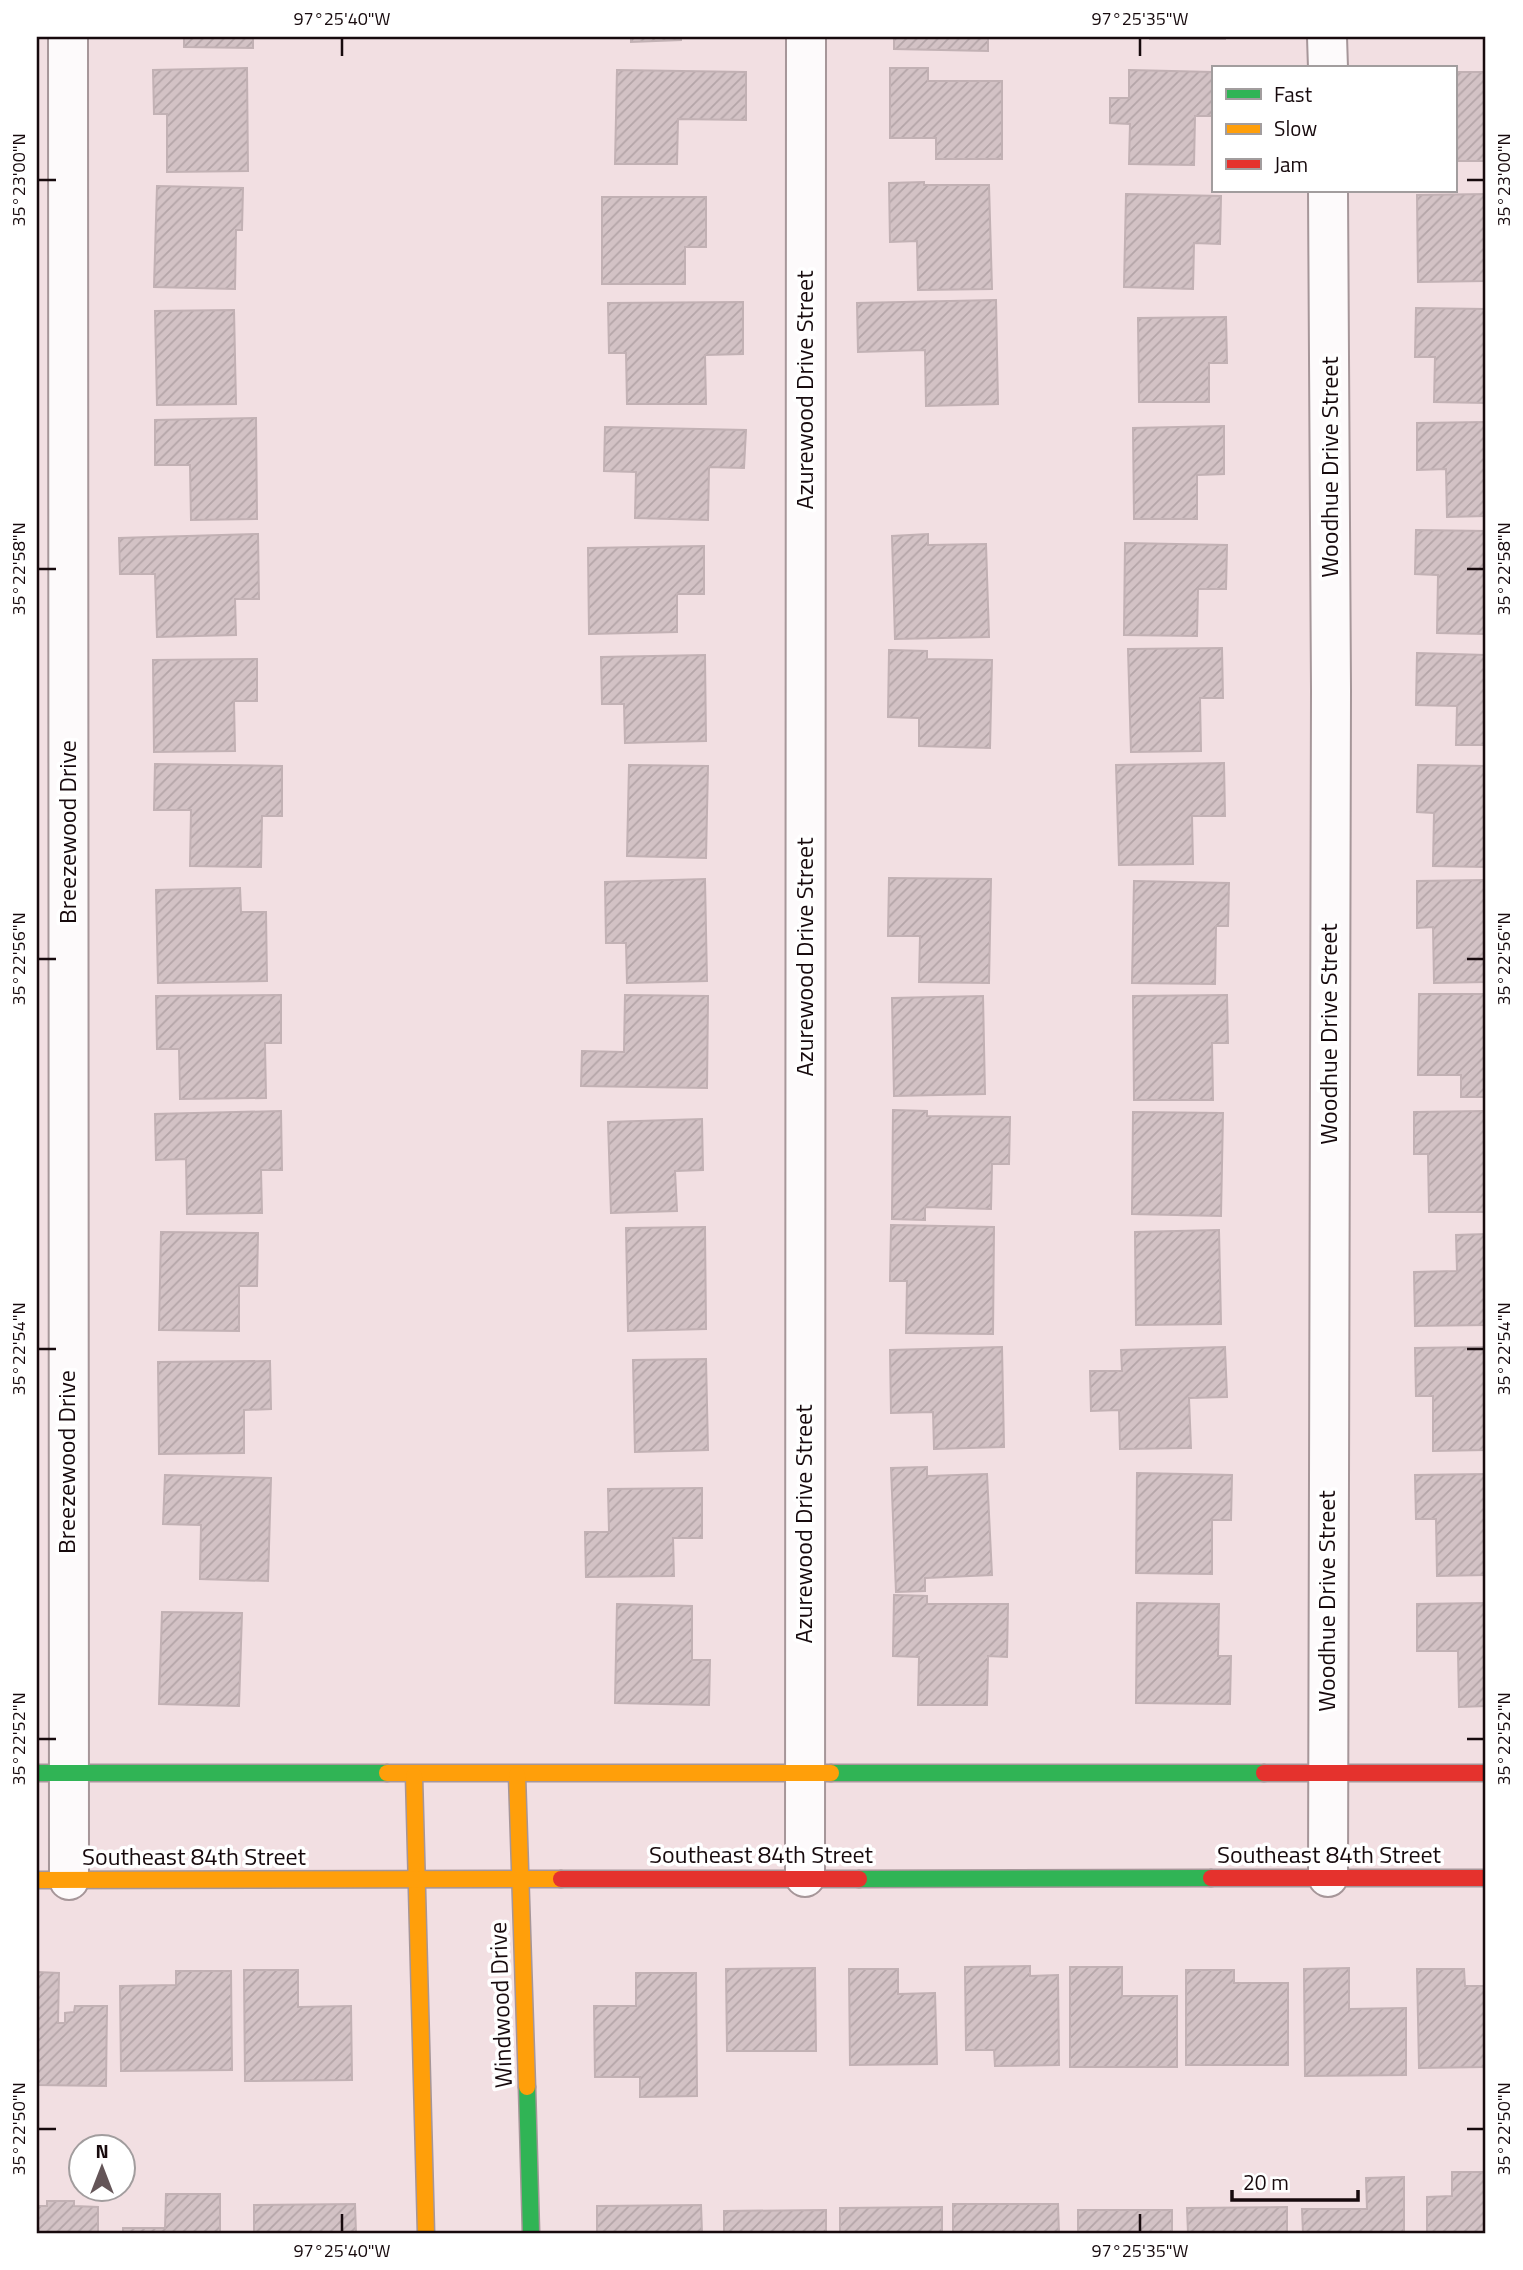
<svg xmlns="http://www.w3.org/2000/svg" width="1523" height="2270" font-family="'Titillium Web',sans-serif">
<defs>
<pattern id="building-hatch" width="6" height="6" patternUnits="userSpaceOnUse" patternTransform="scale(1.75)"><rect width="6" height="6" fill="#d3c2c5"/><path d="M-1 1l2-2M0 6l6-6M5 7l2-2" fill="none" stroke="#b4a5a8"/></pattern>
</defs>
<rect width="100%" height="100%" fill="#f2dfe2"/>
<g fill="url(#building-hatch)" stroke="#c2b1b4" stroke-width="2">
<path d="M184,37H253V48L184,47Z"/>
<path d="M631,37H681V40L631,42Z"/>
<path d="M894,37H988V51L894,49Z"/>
<rect x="1150" y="37" width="75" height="2"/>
<path d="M247,68L248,171L167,172V114H154L153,70Z"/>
<path d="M890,68H928V81H1002V159H936V138H890Z"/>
<path d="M617,70L746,72V120L678,119L677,164H615Z"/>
<path d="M1129,70L1213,72V116H1195L1194,165L1129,164L1130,124L1110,123V98H1129Z"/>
<rect x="1455" y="72" width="31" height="89"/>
<path d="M924,182V185H989L992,289L918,290L917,241L890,242L889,183Z"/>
<path d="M157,186L243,188L242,230H236L235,289L154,287Z"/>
<path d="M1126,194L1221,196L1220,244L1194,243L1193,289L1124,287Z"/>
<path d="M1486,194V281L1418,282L1417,195Z"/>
<path d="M602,197H706V247H685V284H602Z"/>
<path d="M996,300L998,404L926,406L925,350L858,352L857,303Z"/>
<path d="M743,302V354L705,355L706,404H627L626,353H609L608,303Z"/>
<path d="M1416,308L1486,309V403L1434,402L1435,357H1415Z"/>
<path d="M234,310L236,404L157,405L155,311Z"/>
<path d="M1226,317L1227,363H1209V402H1139L1138,318Z"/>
<path d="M256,418L257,519L191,520L190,465H155V420Z"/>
<path d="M1486,422V516L1447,517L1446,469L1417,470V423Z"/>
<path d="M1224,426V474L1197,475V519H1134L1133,428Z"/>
<path d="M605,427L746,430L744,468L709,467L708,520L635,518L636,472L604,471Z"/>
<path d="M1416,530L1486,531V634L1437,633L1438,575L1415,574Z"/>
<path d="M258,534L259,599H235L236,635L157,637L155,574H120L119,538Z"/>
<path d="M928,534V545L986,544L989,637L895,639L892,536Z"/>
<path d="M1125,543L1227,545L1226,589H1198L1197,636L1124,635Z"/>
<path d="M704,546V594H677V632L589,634L588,548Z"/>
<path d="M1222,648L1223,698H1200L1201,751L1131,752L1128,649Z"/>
<path d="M889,650L927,651V659L992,660L990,748L919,746V718L888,717Z"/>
<path d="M1417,653L1486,655V745H1456L1457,706L1416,705Z"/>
<path d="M705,655L706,741L625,743L624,704H602L601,657Z"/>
<path d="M257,659V701H234L235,751L154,752L153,660Z"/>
<path d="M1224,763L1225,816H1192L1193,864L1119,865L1116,765Z"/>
<path d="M155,764L282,766V816H262L261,867L190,866L191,810H154Z"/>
<path d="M629,765L708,766L706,858L627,856Z"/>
<path d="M1418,765L1486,766V867L1433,866L1434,813L1417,812Z"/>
<path d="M889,878L991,879L989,983L919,982L920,936H888Z"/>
<path d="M705,879L707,981L627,983L626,943H606L605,882Z"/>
<path d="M1486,880V982L1434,983L1433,927L1417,928V881Z"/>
<path d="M1134,881L1229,883L1228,926H1216L1215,984L1132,983Z"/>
<path d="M240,888L241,912H266L267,981L158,983L156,890Z"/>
<path d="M1419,994H1486V1097H1461V1075H1418Z"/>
<path d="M281,995V1043H265L266,1098L180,1099L179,1049H157L156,996Z"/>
<path d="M625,995L708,996L707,1088L581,1086L582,1051L624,1052Z"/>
<path d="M1227,995L1228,1043H1212L1213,1100H1134L1133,996Z"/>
<path d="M983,996L985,1094L894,1096L892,998Z"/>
<path d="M893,1110L927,1111V1116L1010,1117L1009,1164H992L991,1209L925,1207V1220L892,1219Z"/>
<path d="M281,1111L282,1170H261L262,1213L187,1214L186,1159L156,1160L155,1114Z"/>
<path d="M1486,1111V1212H1429L1428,1154H1414V1112Z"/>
<path d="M1133,1112L1223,1113L1221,1216L1132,1214Z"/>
<path d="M702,1119L703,1170L675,1171L677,1211L611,1213L608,1122Z"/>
<path d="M891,1225L994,1227L993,1334L906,1333L907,1281H890Z"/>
<path d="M705,1227L706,1329L628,1331L626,1228Z"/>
<path d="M1219,1230L1221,1324L1136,1325L1135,1232Z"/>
<path d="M161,1232L258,1233L257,1286H239V1331L159,1330Z"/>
<path d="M1486,1234V1325L1415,1326L1414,1272L1457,1271L1456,1235Z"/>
<path d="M1002,1347L1004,1447L934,1449L933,1412L891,1413L890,1350Z"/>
<path d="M1225,1347L1227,1397L1189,1398L1191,1448L1120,1449L1119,1410L1091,1411L1090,1371H1122L1121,1350Z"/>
<path d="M1486,1347V1450L1433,1451V1396H1416L1415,1348Z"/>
<path d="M706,1359L708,1450L635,1452L633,1360Z"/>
<path d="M270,1361L271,1409L244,1410V1453L159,1454L158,1362Z"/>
<path d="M927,1467V1476L987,1474L992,1575L925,1578V1591L896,1592L891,1468Z"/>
<path d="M1137,1473L1232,1475L1231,1520H1212V1574L1136,1573Z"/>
<path d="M1486,1474V1575L1437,1576L1436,1519H1416L1415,1475Z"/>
<path d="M165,1475L271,1478L268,1581L200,1579L201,1525L163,1524Z"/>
<path d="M702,1488V1538H673L674,1576L586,1577L585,1532H609L608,1489Z"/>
<path d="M894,1595L927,1596V1604H1008L1007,1657L988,1656L987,1705H918L919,1657L893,1656Z"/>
<path d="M1137,1603L1219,1604L1218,1656H1231L1230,1704L1136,1703Z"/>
<path d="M1486,1603V1706L1459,1707L1458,1651H1417V1604Z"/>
<path d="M617,1604L692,1606V1660H710L709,1705L615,1703Z"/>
<path d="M162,1612L242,1613L239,1706L159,1704Z"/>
<path d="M1030,1966V1976L1058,1975L1059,2065L995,2066L994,2050H966L965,1967Z"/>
<path d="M1070,1967H1122V1996H1177V2067H1070Z"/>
<path d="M815,1968L816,2051H727L726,1969Z"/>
<path d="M1349,1968V2009L1406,2008V2075L1305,2076L1304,1969Z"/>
<path d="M849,1969H898V1994L935,1993L937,2064L850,2065Z"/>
<path d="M1417,1969H1464L1465,1986H1486V2067L1419,2068Z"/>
<path d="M244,1970H298V2007L351,2006L352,2080L245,2081Z"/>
<path d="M1186,1970H1234V1983H1288V2065H1186Z"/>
<path d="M176,1971H231L232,2070L121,2071L120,1986L176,1985Z"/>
<path d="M37,1972L59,1973L58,2023H65V2013L74,2012L75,2006H107L106,2086L37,2085Z"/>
<path d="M636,1973H696L697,2096L640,2097V2077H595L594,2006H636Z"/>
<path d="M1452,2172H1486V2233H1427V2197L1452,2196Z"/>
<path d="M1404,2177V2233H1303L1302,2209H1367L1366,2178Z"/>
<path d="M166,2194H220V2233H123V2228H165Z"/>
<path d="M47,2201H74V2206L98,2207V2233H37V2206H47Z"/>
<path d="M355,2204L356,2233H254V2205Z"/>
<path d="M953,2204H1058L1059,2233H953Z"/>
<path d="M701,2205L702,2233H597V2206Z"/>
<path d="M942,2207V2233H840V2208Z"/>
<path d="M1287,2207V2233H1188L1187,2208Z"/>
<path d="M826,2210V2233H724V2211Z"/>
<rect x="1078" y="2210" width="94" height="23"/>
</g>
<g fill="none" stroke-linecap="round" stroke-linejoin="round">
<g stroke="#a69699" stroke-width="42">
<g id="street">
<path d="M68,37L69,1880"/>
<path d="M1327,37L1328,68"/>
<path d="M805,1877L806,37"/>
<path d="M1328,1877L1331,690L1328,191"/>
</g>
</g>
<g stroke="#a69699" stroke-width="19">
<g id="fast">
<path d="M37,1773H387"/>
<path d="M831,1773H1264"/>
<path d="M859,1879L1211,1878"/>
<path d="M527,2087L531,2233"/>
</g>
</g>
<g stroke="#a69699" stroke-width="19">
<g id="slow">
<path d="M387,1773H831"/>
<path d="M517,1775L527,2087"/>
<path d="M414,1776L426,2233"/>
<path d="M37,1880L561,1879"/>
</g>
</g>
<g stroke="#a69699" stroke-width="19">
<g id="jam">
<path d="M1264,1773H1486"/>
<path d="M1211,1878H1486"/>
<path d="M561,1879H859"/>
</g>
</g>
<use href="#street" stroke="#fdfafb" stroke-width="38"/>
<use href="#fast" stroke="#30b455" stroke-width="16"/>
<use href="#slow" stroke="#ff9f0a" stroke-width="16"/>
<use href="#jam" stroke="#e5322d" stroke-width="16"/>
</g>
<path fill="none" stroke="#170a0d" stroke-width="2.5" d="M342,38V56M1140,38V56M38,180H56M1467,180H1484M38,569H56M1467,569H1484M38,959H56M1467,959H1484M38,1349H56M1467,1349H1484M38,1739H56M1467,1739H1484M38,2129H56M1467,2129H1484M342,2214V2232M1140,2214V2232"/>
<g text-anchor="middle" stroke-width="7" stroke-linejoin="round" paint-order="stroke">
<g font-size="24" fill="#170a0d" stroke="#fff">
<text transform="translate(805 390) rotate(-90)" y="8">Azurewood Drive Street</text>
<text transform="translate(1330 467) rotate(-90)" y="8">Woodhue Drive Street</text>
<text transform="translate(68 832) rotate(-90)" y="8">Breezewood Drive</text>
<text transform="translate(805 957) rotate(-90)" y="8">Azurewood Drive Street</text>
<text transform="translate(1329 1034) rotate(-90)" y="8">Woodhue Drive Street</text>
<text transform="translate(67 1462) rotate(-90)" y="8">Breezewood Drive</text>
<text transform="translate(804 1524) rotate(-90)" y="8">Azurewood Drive Street</text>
<text transform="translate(1327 1601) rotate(-90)" y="8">Woodhue Drive Street</text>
<text x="761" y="1863">Southeast 84th Street</text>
<text x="1329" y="1863">Southeast 84th Street</text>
<text x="194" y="1865">Southeast 84th Street</text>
<text transform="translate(501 2005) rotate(-92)" y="8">Windwood Drive</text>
</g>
</g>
<rect width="1523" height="2270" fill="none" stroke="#ffffff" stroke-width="77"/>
<rect x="1212" y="66" width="245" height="126" fill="#ffffff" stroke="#a29d9e" stroke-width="2"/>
<rect x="1226" y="89" width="35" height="10" fill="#30b455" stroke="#a29d9e" stroke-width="2"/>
<text x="1274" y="102" font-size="21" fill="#170a0d">Fast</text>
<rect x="1226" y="124" width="35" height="10" fill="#ff9f0a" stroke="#a29d9e" stroke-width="2"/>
<text x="1274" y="136" font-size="21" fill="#170a0d">Slow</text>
<rect x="1226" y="159" width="35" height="10" fill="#e5322d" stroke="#a29d9e" stroke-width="2"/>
<text x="1274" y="172" font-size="21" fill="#170a0d">Jam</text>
<g transform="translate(102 2168)"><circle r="33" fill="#ffffff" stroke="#a29d9e" stroke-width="2"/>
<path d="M0-5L12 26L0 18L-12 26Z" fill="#645558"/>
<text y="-10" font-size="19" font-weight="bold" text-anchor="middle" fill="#170a0d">N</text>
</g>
<path d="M1232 2190v10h126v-10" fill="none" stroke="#170a0d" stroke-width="3.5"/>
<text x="1243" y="2190" font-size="21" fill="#170a0d" stroke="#ffffff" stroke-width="5" paint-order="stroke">20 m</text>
<rect x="38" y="38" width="1446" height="2194" fill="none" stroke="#170a0d" stroke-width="2.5"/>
<g font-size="18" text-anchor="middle" fill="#170a0d">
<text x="342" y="25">97°25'40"W</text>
<text x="1140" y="25">97°25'35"W</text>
<text transform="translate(19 180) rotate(-90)" y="6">35°23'00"N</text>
<text transform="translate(1504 180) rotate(-90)" y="6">35°23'00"N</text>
<text transform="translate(19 569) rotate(-90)" y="6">35°22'58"N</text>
<text transform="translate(1504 569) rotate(-90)" y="6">35°22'58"N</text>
<text transform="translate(19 959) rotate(-90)" y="6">35°22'56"N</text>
<text transform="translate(1504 959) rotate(-90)" y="6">35°22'56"N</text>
<text transform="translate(19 1349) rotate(-90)" y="6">35°22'54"N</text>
<text transform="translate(1504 1349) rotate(-90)" y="6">35°22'54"N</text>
<text transform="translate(19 1739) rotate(-90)" y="6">35°22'52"N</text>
<text transform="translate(1504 1739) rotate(-90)" y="6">35°22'52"N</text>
<text transform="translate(19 2129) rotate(-90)" y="6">35°22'50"N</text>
<text transform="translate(1504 2129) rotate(-90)" y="6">35°22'50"N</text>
<text x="342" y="2257">97°25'40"W</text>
<text x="1140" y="2257">97°25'35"W</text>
</g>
</svg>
